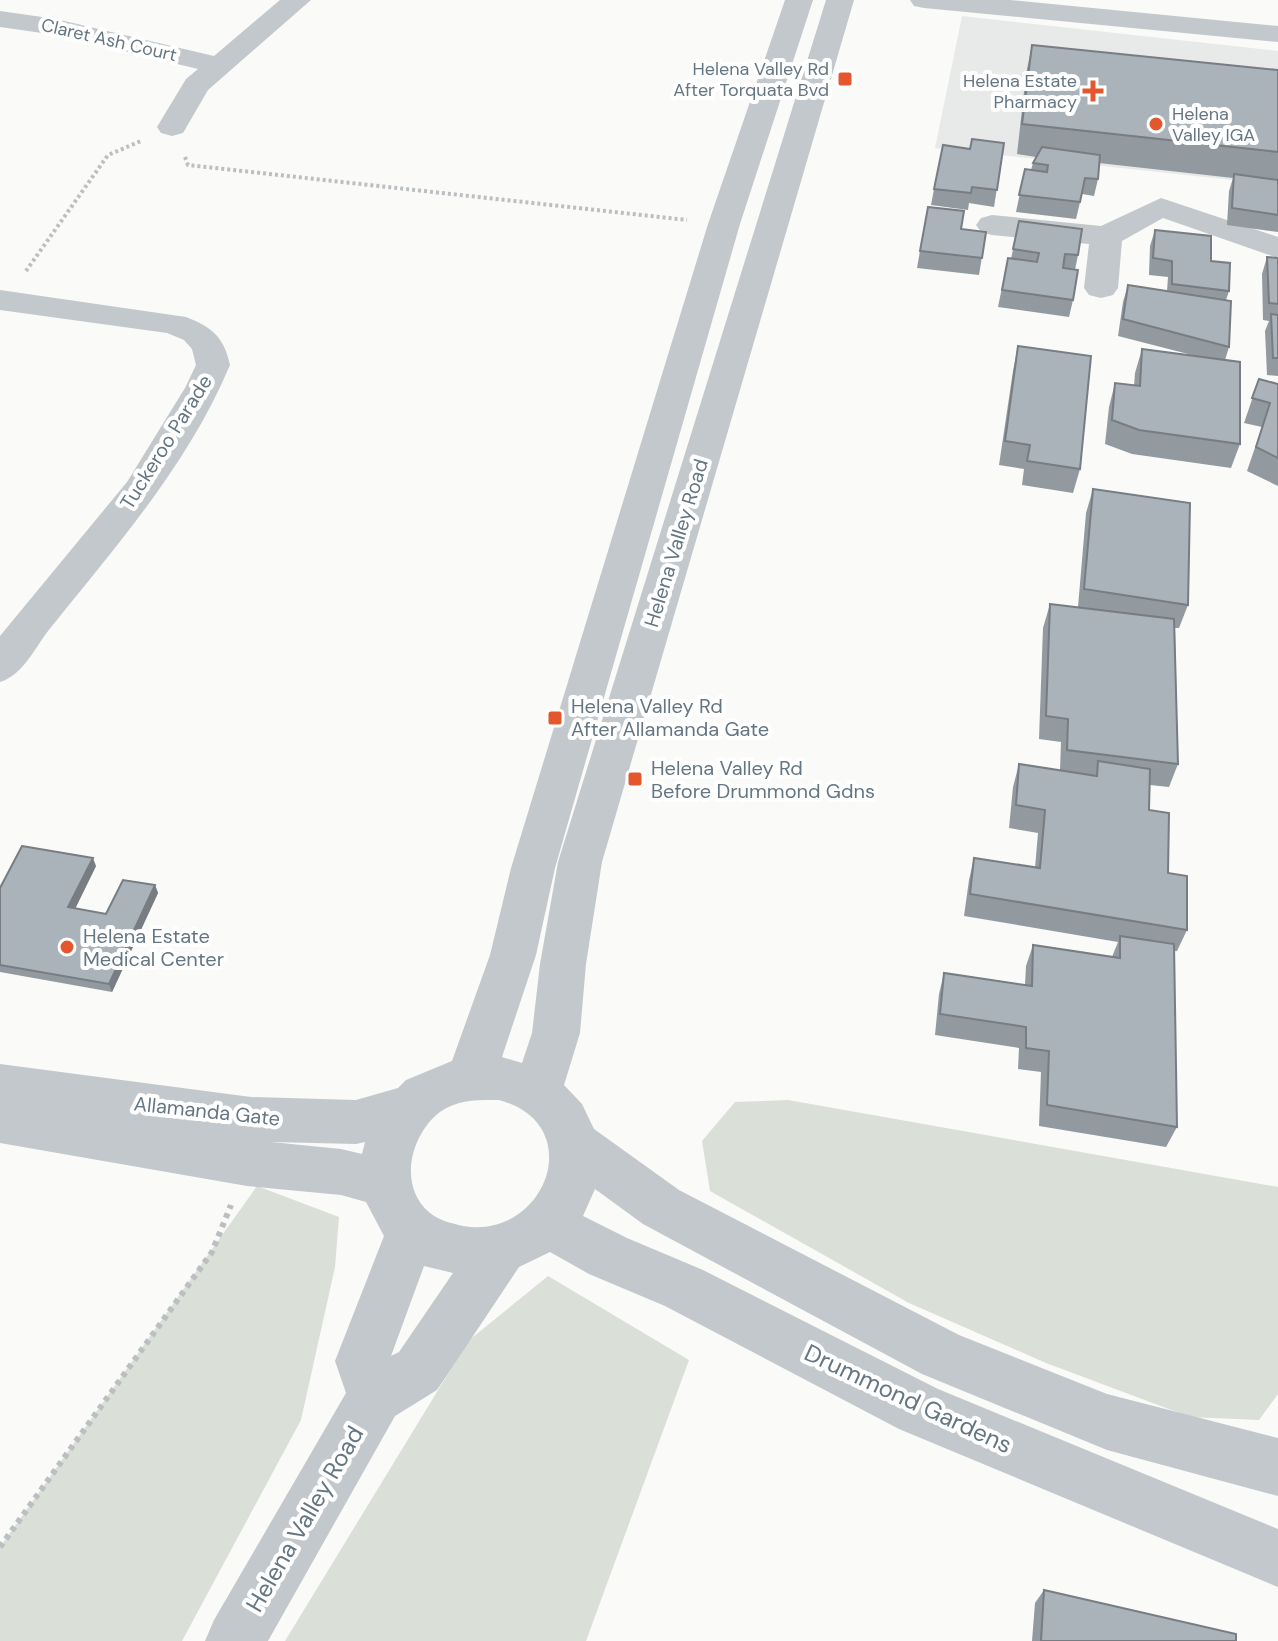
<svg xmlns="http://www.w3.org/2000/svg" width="1278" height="1641" font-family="'DM Sans',sans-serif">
<rect width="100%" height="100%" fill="#fafaf8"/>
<path fill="#e8e9e9" d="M962,16L1278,51V185L935,148Z"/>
<g fill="#dadfd7">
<path d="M788,1100L1278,1187V1394L1259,1420L1190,1417L1046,1363L909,1303L710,1191L702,1141L735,1102Z"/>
<path d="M257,1186L339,1217L335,1267L301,1420L182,1641H0V1547Z"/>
<path d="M548,1276L689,1360L586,1641H285L468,1341Z"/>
</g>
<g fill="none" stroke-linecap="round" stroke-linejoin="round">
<g stroke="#bbbfc2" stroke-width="4" stroke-dasharray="3 3" stroke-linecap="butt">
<path d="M185,157L188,165L687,220"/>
<path d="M26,271L108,155L141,141"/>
</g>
<path stroke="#bbbfc2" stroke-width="6" stroke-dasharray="5 5" stroke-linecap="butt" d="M0,1547L212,1252L231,1205"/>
<g fill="#c3c8cc" fill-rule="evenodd">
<path d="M280,0H311L208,90L183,133L172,136L161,133L157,127L186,79L198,69L56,35L0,27V11L56,19L214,56Z"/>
<path d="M785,0H813L740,224L555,868L536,955L502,1057L522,1063L532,1033L540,964L558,862L826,0H854L602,862L586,964L580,1033L564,1085L582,1104L594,1129L679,1190L959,1335L1107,1394L1278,1438V1496L1107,1450L922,1374L643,1224L595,1189L583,1216L627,1238L703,1270L938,1389L1278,1529V1587L899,1429L665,1306L589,1274L550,1252L519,1267L437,1390L395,1416L268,1641H205L214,1620L346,1393L335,1361L384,1236L366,1202L341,1195L247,1186L0,1143V1064L251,1097L356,1100L398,1088L406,1080L452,1061L490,955L511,868L708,224ZM499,1100C589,1124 546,1240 463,1226C451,1223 440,1221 430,1213C397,1186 411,1134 440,1112C458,1099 479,1100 499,1100ZM271,1142L356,1144L365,1142L362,1154L341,1149ZM424,1266L453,1273L399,1352L391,1356Z"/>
<path d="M910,0H1010L1278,26V42L924,8L914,6Z"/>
<path d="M1161,198L1278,237V258L1163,218L1122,241L1118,288L1113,295L1101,298L1089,295L1084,288L1089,244L992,235L981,232L976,225L981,218L992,215L1101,226Z"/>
<path d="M0,290L186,317C212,327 224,337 230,365C189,463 118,544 52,626C36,645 24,675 0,682V636L127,482L185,388L196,365L192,349L184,340L167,333L0,310Z"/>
</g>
</g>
<g fill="#929a9f">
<path d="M1032,45L1278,70V232L1227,225L1229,191L1233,178L1099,163L1098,179L1094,196L1082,194L1076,219L1016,212L1025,169L1031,170L1033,163L1036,157L1017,154L1026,74Z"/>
<path d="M1004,143L994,207L969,203L968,210L931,205L934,189L970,149Z"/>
<path d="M1019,221L1078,255L1075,270L1073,300L1069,317L998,307L1008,258L1011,259Z"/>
<path d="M961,229L986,232L979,275L917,268L920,251Z"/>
<path d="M1155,230L1211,261L1229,291L1226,300L1229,347L1225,360L1240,444L1231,468L1132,454L1105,444L1109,407L1115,383L1134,386L1135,373L1142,349L1192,355L1118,336L1123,302L1128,285L1167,291L1168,277L1149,275L1150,246Z"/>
<path d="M1267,257L1278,258V376L1267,375L1265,331L1269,321L1263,320L1262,274Z"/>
<path d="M1018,346L1080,469L1073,493L1022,485L1024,469L999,465L1013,371Z"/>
<path d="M1259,379L1278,384V486L1247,471L1262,427L1244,423Z"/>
<path d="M1093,489L1188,605L1179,628H1175L1178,764L1169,787L1150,785L1149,810L1168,873L1187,930L1177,951H1174L1177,1127L1166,1147L1039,1126L1041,1072L1018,1069L1019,1048L935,1035L939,994L944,973L1025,985L1026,966L1033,945L1112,957L1118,942L964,916L969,880L974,858L1035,868L1038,833L1009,828L1013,787L1019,764L1060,770L1061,742L1039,739L1043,628L1050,604L1078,607L1086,513Z"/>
<path d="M96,866L75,909L106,914L155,885L158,893L112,992L0,972V888Z"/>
<path d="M1044,1590L1236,1641H1032L1035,1603Z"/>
</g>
<g fill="#777d82">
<path d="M93,858L96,866L72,915L68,907Z"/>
<path d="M155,885L158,893L112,992L109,984Z"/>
</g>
<g fill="#aab3b9" stroke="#777d82" stroke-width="2">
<path d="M1032,45L1278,70V152L1022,124Z"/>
<path d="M972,139L1004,143L997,190L972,187L971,193L934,189L943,145L970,149Z"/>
<path d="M1042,147L1100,155L1098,179L1085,178L1080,202L1019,195L1025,169L1047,172L1048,165L1033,163Z"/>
<path d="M1234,174L1278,180V215L1232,208Z"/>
<path d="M928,207L964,211L961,229L986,232L982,258L920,251Z"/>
<path d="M1019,221L1082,229L1078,255L1065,254L1063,268L1078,270L1073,300L1002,290L1008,258L1037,262L1039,253L1013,249Z"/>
<path d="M1155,230L1211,236V261L1230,263L1229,291L1172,284V261L1153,258Z"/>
<path d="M1267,257L1278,258V304L1269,303Z"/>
<path d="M1128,285L1231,301L1229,347L1123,319Z"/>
<path d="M1271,314L1278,315V358H1273Z"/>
<path d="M1018,346L1091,356L1080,469L1027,461L1030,445L1005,441Z"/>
<path d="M1142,349L1240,362V444L1139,430L1112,420L1115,383L1140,386Z"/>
<path d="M1259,379L1278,384V458L1256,447L1270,403L1252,398Z"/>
<path d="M1093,489L1190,503L1188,605L1084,589Z"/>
<path d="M1050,604L1174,619L1178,764L1067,750L1068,719L1046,716Z"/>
<path d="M1098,761L1150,769L1149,810L1169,813L1168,873L1187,876V930L970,894L974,858L1040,868L1045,810L1016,805L1019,764L1097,776Z"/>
<path d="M22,846L93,858L68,907L106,914L123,880L155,885L109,984L0,965V888Z"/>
<path d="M1120,936L1174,944L1177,1127L1047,1105L1049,1051L1026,1048V1027L940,1014L944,973L1032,986L1033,945L1120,958Z"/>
<path d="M1044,1590L1236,1634V1641H1041Z"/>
</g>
<g fill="#e4572e" stroke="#fff" stroke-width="3">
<rect x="837" y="71" width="16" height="16" rx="4"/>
<path d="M1089 79h8v8h8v8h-8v8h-8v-8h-8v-8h8z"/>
<circle cx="1156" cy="124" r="8"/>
<rect x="547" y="710" width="16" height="16" rx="4"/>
<rect x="627" y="771" width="16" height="16" rx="4"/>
<circle cx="67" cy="947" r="8"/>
</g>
<g text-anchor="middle" stroke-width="8" stroke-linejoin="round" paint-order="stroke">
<g font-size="18" fill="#657683" stroke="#fff">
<text transform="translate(109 40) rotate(13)" y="6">Claret Ash Court</text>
</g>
<g font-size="18" fill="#657683" stroke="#fff" text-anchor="end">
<text x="829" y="75">Helena Valley Rd<tspan x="829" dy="21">After Torquata Bvd</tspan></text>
<text x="1077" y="87">Helena Estate<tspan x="1077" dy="21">Pharmacy</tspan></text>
<text x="1172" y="120" text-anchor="start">Helena<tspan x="1172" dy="21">Valley IGA</tspan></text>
</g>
<g font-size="20" fill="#657683" stroke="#fff">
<text transform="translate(166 442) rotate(-58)" y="7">Tuckeroo Parade</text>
<text transform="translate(676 543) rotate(-73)" y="7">Helena Valley Road</text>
<text transform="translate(207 1111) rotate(6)" y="7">Allamanda Gate</text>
</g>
<g font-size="20" fill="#657683" stroke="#fff" text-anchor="start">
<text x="571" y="713">Helena Valley Rd<tspan x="571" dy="23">After Allamanda Gate</tspan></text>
<text x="651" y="775">Helena Valley Rd<tspan x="651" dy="23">Before Drummond Gdns</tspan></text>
<text x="83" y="943">Helena Estate<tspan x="83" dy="23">Medical Center</tspan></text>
</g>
<g font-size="24" fill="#657683" stroke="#fff">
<text transform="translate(908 1399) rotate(25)" y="8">Drummond Gardens</text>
<text transform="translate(305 1519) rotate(-60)" y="8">Helena Valley Road</text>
</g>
</g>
</svg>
